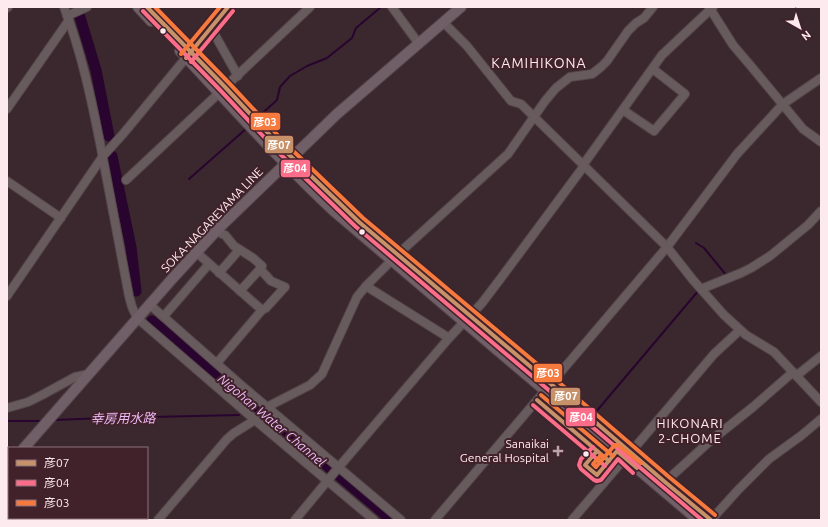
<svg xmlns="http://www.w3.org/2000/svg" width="828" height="527" font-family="Ubuntu,'Noto Sans JP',sans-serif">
<rect width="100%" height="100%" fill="#3a282e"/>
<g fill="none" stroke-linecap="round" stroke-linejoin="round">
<g stroke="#29042e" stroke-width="2">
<path d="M258,117L277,100L280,87L290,76L307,66L327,58L352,38L356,28L381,7"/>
<path d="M189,179L247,128"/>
<path d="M696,243L704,248L727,276"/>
<path d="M595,413L699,290"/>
<path d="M53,420L107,418L239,415"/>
<path d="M7,421H44"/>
</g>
<g stroke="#29042e" stroke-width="11">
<path d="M80,17L96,70L109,136"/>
<path d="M112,156L131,247L136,291"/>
<path d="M152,321L260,409L392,520"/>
</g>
<g stroke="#54454a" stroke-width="10">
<g id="minor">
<path d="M64,7C81,51 91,97 100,143C110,194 119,245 129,296L132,307L137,318L255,420L374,520"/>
<path d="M392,7L419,44"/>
<path d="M709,7L733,45L750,65L803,129L821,142"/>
<path d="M7,8L8,7"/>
<path d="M67,16L87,7"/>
<path d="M443,22L467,46L511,101L521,104L667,247L693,280L724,315L746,335L774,352L821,402"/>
<path d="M211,28L238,76"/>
<path d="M225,87L310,7"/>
<path d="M7,109L69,20"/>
<path d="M623,110L654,131L685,94L653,69"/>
<path d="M583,165L662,55L713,7"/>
<path d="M126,180L219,93"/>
<path d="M7,181L61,218"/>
<path d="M196,252L262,310"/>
<path d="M397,255L508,154L545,101L556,88L570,77L592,74L601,67L607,61L628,31L636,23L644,18L653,7"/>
<path d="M219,273L239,250"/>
<path d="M366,286L449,338"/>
<path d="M701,289L741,273L751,268L770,256L808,225L821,211"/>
<path d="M240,291L260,269"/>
<path d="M7,296L103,156L123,134L228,7"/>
<path d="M149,304L241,385L401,520"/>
<path d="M164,316L209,264"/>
<path d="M470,316L482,303L501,278L584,166"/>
<path d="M217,363L262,310L266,308L285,287L271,281L260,269L262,266L253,258L234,246L225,235L222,234L218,229"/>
<path d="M796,376L821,356"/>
<path d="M7,408L28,402L42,395L75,377L89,374"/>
<path d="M631,452L714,354L740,330"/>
<path d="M665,482L709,442L753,407L793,372"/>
<path d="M7,489L9,487"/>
<path d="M20,518V520"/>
<path d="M158,520L227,439L234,433L255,420L267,407L310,385L322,374L357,297L366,286L392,260"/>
<path d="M295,520L338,468L449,338L464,322"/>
<path d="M435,520L667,247L737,154L783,104L821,78"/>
<path d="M572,520L625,458"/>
<path d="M711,520L738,490L769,459L802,435L821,419"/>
</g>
</g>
<g stroke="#54454a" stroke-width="12">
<g id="major">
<path d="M138,7L151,21"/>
<path d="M147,7L225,87L282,148L323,188L359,222L551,384L665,482L712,520"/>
<path d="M180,51C231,105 280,161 335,212L503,355L698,520"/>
<path d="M24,448L172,279L218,229L337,114L461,7"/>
<path d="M7,465L9,463"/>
</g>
</g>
<use href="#minor" stroke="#685b5e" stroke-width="8"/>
<use href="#major" stroke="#715f67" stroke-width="10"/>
<g stroke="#41212a" stroke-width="7">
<g id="bus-1">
<path d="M147,7L225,87L282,148L359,222L551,384L665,482L711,520"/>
<path d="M186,58L228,7"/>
<path d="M537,400L609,461"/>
<path d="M597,451L585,465L597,475L617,451L637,468"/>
</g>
</g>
<g stroke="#41212a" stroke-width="7">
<g id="bus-2">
<path d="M143,11L221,91L278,152L355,226L702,520"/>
<path d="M191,62L233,11"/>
<path d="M533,405L605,466"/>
<path d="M593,447L581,459L579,465L581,469L594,480L597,481L601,480L618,459L633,473"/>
</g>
</g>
<g stroke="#41212a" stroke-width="7">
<g id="bus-3">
<path d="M155,7L229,83L286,144L363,218L555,379L669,477L715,515"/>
<path d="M181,54L220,7"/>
<path d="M541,395L613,456"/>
<path d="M601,455L593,464L596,467L613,447L615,445H618L641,463"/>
</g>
</g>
<use href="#bus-1" stroke="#c7916a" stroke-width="4"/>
<use href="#bus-2" stroke="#fb6d88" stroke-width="4"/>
<use href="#bus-3" stroke="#f6793e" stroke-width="4"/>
</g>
<g fill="#fceaee" stroke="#41212a" stroke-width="1.5">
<circle cx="163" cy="31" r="3.5"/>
<circle cx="362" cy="232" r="3.5"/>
<circle cx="586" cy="454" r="3.5"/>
</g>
<path fill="#b8a6ab" stroke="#41212a" stroke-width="1.5" d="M556 445h4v4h4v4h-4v4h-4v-4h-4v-4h4z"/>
<g text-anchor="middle" stroke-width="4" stroke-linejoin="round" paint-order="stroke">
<g font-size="12" fill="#fceaee" stroke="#41212a">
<text transform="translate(212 220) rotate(-46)" y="4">SOKA-NAGAREYAMA LINE</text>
</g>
<g font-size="12" fill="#fceaee" stroke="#41212a" text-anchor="end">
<text x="549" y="448">Sanaikai<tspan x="549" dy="14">General Hospital</tspan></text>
</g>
<g font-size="13" font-style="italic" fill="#eebaf7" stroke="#41212a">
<text transform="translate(123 418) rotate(-1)" y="5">幸房用水路</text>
<text transform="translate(272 420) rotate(40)" y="5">Nigohan Water Channel</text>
</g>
<g font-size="13" letter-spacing="1" fill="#fceaee" stroke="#41212a">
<text x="690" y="428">HIKONARI<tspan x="690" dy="15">2-CHOME</tspan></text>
</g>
<g font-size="14" letter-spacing="1" fill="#fceaee" stroke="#41212a">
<text x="539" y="68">KAMIHIKONA</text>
</g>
</g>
<g stroke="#41212a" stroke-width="1.5">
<rect x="250" y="112" width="31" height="19" rx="4" fill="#f6793e"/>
<rect x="264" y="135" width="30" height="19" rx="4" fill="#c7916a"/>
<rect x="280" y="159" width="31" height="19" rx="4" fill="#fb6d88"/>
<rect x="533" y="363" width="30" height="20" rx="4" fill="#f6793e"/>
<rect x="550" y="387" width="31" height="19" rx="4" fill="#c7916a"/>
<rect x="565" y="407" width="31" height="20" rx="4" fill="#fb6d88"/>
</g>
<g font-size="11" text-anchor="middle" font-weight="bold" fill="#fff">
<text x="265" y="126">彦03</text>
<text x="279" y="149">彦07</text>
<text x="295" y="172">彦04</text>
<text x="548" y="377">彦03</text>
<text x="566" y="400">彦07</text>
<text x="581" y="421">彦04</text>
</g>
<rect width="828" height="527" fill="none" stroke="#fceaee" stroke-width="16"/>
<rect x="8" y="447" width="140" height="72" fill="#41212a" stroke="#8c7178"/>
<rect x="16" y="460" width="20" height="6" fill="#c7916a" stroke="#8c7178"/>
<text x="44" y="467" font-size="12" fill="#fceaee">彦07</text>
<rect x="16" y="480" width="20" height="6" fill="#fb6d88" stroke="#8c7178"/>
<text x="44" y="487" font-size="12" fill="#fceaee">彦04</text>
<rect x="16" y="500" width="20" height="6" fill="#f6793e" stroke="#8c7178"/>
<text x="44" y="507" font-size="12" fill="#fceaee">彦03</text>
<g transform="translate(800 28) rotate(141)" stroke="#41212a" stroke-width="3" paint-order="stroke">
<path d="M0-3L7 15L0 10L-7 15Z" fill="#fceaee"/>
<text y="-6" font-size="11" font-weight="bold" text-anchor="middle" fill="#fceaee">N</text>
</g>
</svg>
